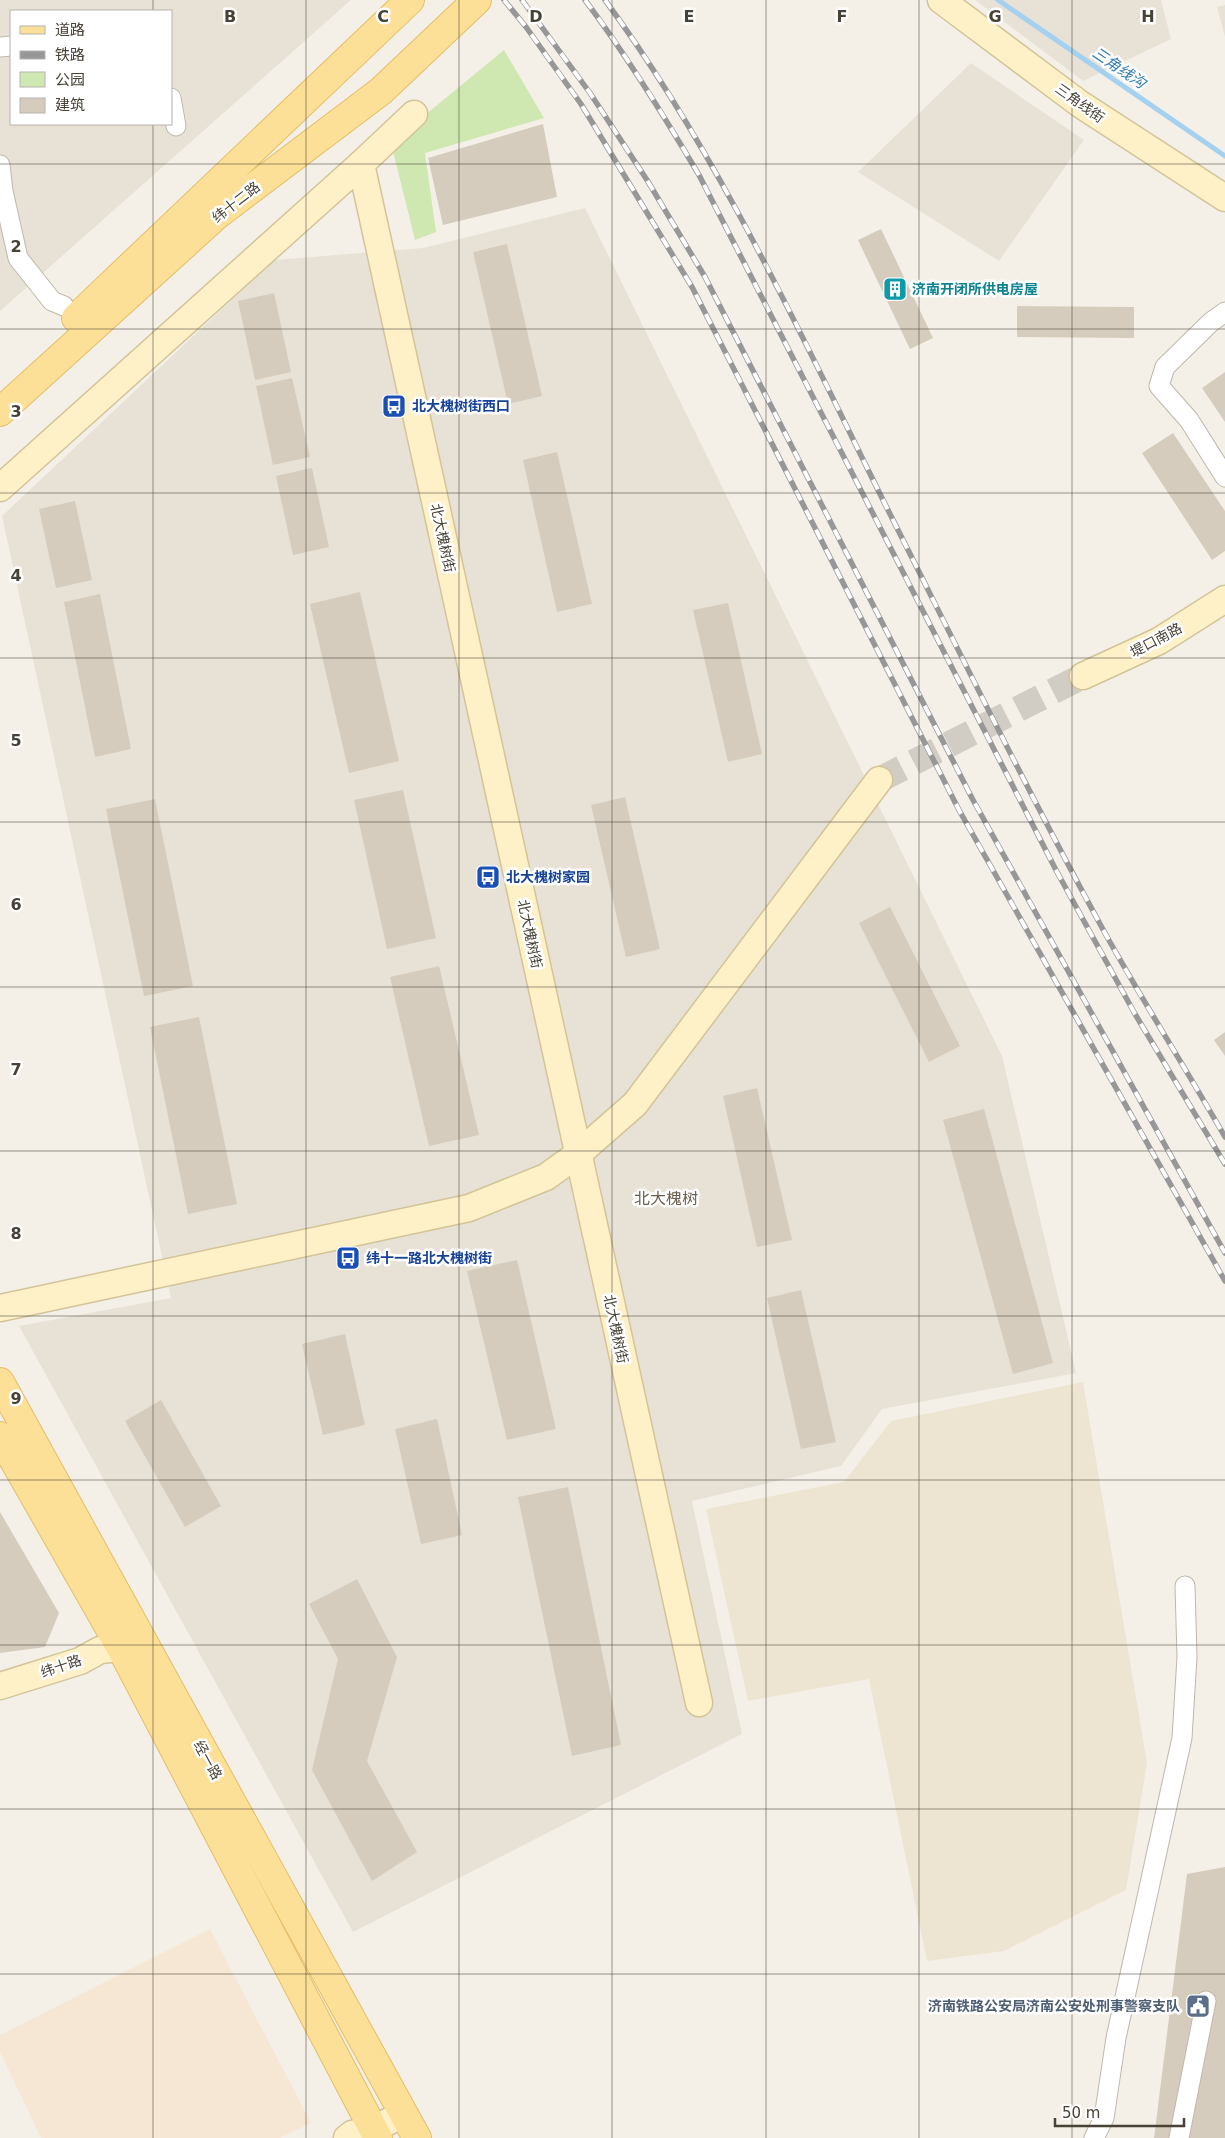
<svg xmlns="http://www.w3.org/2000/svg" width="1225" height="2138" font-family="'DejaVu Sans','Noto Sans SC',sans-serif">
<rect width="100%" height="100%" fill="#f4f0e8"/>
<g fill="#e8e2d6" fill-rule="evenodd">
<path d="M0,0H351L0,311ZM11,11H171V124H11Z"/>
<path d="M975,0H1161L1171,39L1083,81Z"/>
<path d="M1225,5V37L1217,7Z"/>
<path d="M971,63L1084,140L999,261L858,172Z"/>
<path d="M585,208L1002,1056L1076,1373L882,1409L841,1466L692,1501L742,1734L353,1932L19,1326L171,1298L2,516L274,260L423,248Z"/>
</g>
<path fill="#f5e7d3" d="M210,1929L311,2123L280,2138H41L0,2052V2035Z"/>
<path fill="#ede5d2" d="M1083,1382L1147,1763L1126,1890L1004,1951L927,1961L869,1679L748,1701L706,1509L844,1482L891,1421Z"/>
<path fill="#cfe8b1" d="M504,50L544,118L425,153L436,232L415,240L391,143Z"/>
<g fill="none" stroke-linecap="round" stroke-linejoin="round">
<path stroke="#a5d1f0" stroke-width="5" d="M998,0L1225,156"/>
</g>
<g fill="#d5ccbd">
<path d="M543,124L557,197L443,225L428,158Z"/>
<path d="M881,229L933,338L910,349L858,240Z"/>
<path d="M507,244L542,396L508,404L473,252Z"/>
<path d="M274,293L291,372L255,380L238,301Z"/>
<path d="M1017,306L1134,307V338L1017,337Z"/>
<path d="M1225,372V422L1202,388Z"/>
<path d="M292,378L310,457L273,465L256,386Z"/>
<path d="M1173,433L1225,511V551L1212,560L1142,453Z"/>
<path d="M557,452L592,604L557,612L523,460Z"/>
<path d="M312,468L329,547L293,555L276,476Z"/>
<path d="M75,501L92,580L56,588L39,509Z"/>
<path d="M360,592L399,761L349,773L310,604Z"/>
<path d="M100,594L131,749L95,757L64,602Z"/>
<path d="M728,603L762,754L728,762L693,610Z"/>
<path d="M403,790L436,938L387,949L354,800Z"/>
<path d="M625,797L660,949L626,957L591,805Z"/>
<path d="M155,799L193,986L144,996L106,809Z"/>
<path d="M890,907L960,1046L929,1062L859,923Z"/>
<path d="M439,966L479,1135L429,1146L390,977Z"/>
<path d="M199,1017L237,1204L188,1214L150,1027Z"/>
<path d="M1225,1032V1056L1214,1040Z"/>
<path d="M757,1088L792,1240L757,1247L723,1096Z"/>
<path d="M984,1109L1053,1363L1013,1374L943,1120Z"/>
<path d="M517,1260L556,1429L507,1440L467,1271Z"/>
<path d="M801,1290L836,1442L801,1449L767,1298Z"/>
<path d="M345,1334L365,1425L323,1435L302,1344Z"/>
<path d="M161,1400L221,1506L185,1527L125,1421Z"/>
<path d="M437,1419L462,1535L421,1544L395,1429Z"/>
<path d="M568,1487L621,1745L572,1756L518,1497Z"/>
<path d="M0,1512L59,1613L45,1647L0,1653Z"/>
<path d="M357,1579L397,1657L367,1761L417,1852L372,1881L312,1770L338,1659L309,1604Z"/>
<path d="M1225,1867V2138H1154L1187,1874Z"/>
</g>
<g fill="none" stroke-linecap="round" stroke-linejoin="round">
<path stroke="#d1cdc4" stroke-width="26" stroke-dasharray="26 13" stroke-linecap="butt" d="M879,780L1083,676"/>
<g stroke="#bfb8aa" stroke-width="21">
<g id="street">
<path d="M0,47L11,46"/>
<path d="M171,98L176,126"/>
<path d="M0,165L3,191L18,258L52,301L64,306"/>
<path d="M1225,312L1211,322L1165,367L1159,386L1189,420L1225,477"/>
<path d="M1094,2138L1104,2118L1116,2038L1182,1738L1187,1657L1185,1586"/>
<path d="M1179,2138L1206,2001"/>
</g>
</g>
<g stroke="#d3c498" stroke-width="29">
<g id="secondary">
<path d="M941,0L1080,104L1225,198"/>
<path d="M361,164L699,1703"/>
<path d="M0,488L361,164L414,114"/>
<path d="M1083,676L1159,641L1225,599"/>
<path d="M0,1308L469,1208L546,1177L578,1154L635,1104L879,780"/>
<path d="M0,1686L80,1661L100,1650L121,1648"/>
<path d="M347,2138L352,2134L374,2129L403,2114"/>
</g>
</g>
<g stroke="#e3be67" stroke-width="30">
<g id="primary">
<path d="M76,318L410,0"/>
<path d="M0,412L217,215L381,91L477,0"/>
<path d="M0,1382L417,2138"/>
<path d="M0,1436L121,1648L378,2138"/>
</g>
</g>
<use href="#street" stroke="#fff" stroke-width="19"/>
<use href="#secondary" stroke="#fef1c8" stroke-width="26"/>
<use href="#primary" stroke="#fde097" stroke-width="28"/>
<g stroke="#979797" stroke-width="5.5">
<g id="rail">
<path d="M504,0L526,27L581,104L692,287L959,810L1225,1281"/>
<path d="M522,0L590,93L647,180L705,277L973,800L1225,1253"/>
<path d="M585,0C627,56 663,114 699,175L1057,872L1135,1014L1225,1164"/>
<path d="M605,0C722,159 804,342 892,518C962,657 1031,798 1106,935C1144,1003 1186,1069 1225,1137"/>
</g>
</g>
<use href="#rail" stroke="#fff" stroke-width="4" stroke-dasharray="11" stroke-linecap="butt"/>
</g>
<path fill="none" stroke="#474136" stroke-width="1" stroke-opacity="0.55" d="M153,0V11M306,0V2138M459,0V2138M612,0V2138M766,0V2138M919,0V2138M1072,0V2138M153,124V2138M0,164H1225M0,329H1225M0,493H1225M0,658H1225M0,822H1225M0,987H1225M0,1151H1225M0,1316H1225M0,1480H1225M0,1645H1225M0,1809H1225M0,1974H1225"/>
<defs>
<g id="building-square" transform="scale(1.25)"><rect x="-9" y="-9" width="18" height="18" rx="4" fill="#0f9aa8" stroke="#fff"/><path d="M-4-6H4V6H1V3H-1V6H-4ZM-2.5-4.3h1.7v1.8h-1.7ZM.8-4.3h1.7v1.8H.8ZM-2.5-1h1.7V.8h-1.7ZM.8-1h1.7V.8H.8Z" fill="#fff"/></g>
<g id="bus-square" transform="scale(1.25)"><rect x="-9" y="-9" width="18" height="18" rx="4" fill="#1a4fb4" stroke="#fff"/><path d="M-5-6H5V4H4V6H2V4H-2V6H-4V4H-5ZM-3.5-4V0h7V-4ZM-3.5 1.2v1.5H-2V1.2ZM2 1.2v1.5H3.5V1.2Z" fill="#fff"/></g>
<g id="civic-square" transform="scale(1.25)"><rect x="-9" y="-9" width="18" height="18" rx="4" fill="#5c6f8a" stroke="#fff"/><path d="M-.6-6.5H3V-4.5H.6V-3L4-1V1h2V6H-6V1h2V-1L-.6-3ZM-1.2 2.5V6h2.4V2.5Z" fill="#fff"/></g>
</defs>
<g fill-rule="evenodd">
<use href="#building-square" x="895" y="289"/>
<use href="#bus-square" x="394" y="406"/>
<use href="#bus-square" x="488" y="877"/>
<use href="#bus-square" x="348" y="1258"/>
<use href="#civic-square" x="1198" y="2006"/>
</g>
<g text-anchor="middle" stroke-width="5" stroke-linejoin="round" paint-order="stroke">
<g font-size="14" fill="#474136" stroke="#fff">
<text transform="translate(1080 103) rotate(35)" y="5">三角线街</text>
<text transform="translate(236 202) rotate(-38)" y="5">纬十二路</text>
<text transform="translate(443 538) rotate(78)" y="5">北大槐树街</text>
<text transform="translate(1156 640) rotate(-28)" y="5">堤口南路</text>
<text transform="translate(530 934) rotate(78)" y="5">北大槐树街</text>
<text transform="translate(616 1329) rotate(78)" y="5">北大槐树街</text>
<text transform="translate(61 1666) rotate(-19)" y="5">纬十路</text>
<text transform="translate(208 1760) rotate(61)" y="5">经一路</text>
</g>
<g font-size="14" font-weight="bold" fill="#0d838f" stroke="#fff" text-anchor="start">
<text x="912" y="294">济南开闭所供电房屋</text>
</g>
<g font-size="14" font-weight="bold" fill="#164399" stroke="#fff" text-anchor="start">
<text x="412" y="411">北大槐树街西口</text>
<text x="506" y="882">北大槐树家园</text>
<text x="366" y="1263">纬十一路北大槐树街</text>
</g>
<g font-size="14" font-weight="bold" fill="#4e5e75" stroke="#fff" text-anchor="end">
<text x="1180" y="2011">济南铁路公安局济南公安处刑事警察支队</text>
</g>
<g font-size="15" font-style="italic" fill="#307bb2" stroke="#fff">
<text transform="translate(1119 68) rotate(34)" y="5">三角线沟</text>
</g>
<g font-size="16" fill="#6a5f4e" stroke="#fff">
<text x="666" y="1204">北大槐树</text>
</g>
</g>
<g font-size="16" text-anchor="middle" font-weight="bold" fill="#474136" stroke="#fff" stroke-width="5" stroke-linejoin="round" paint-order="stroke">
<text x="230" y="22">B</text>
<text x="383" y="22">C</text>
<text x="536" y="22">D</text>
<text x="689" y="22">E</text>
<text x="842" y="22">F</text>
<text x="995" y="22">G</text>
<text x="1148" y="22">H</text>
<text x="16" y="252">2</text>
<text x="16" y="417">3</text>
<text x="16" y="581">4</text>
<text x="16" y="746">5</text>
<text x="16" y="910">6</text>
<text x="16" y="1075">7</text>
<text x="16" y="1239">8</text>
<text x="16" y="1404">9</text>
</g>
<rect x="10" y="10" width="162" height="115" fill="#ffffff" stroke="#b5b3af"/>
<rect x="20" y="26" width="25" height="8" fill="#fde097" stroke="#b5b3af"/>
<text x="55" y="35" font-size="15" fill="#474136">道路</text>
<rect x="20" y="51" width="25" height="8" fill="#979797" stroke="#b5b3af"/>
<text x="55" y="60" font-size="15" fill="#474136">铁路</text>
<rect x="20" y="72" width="25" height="15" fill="#cfe8b1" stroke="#b5b3af"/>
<text x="55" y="85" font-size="15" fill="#474136">公园</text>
<rect x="20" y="98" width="25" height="15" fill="#d5ccbd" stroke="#b5b3af"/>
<text x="55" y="110" font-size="15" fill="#474136">建筑</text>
<path d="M1055 2118v8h129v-8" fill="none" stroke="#474136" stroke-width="2.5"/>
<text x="1062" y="2118" font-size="15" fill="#474136" stroke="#ffffff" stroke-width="4" paint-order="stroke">50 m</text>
</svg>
